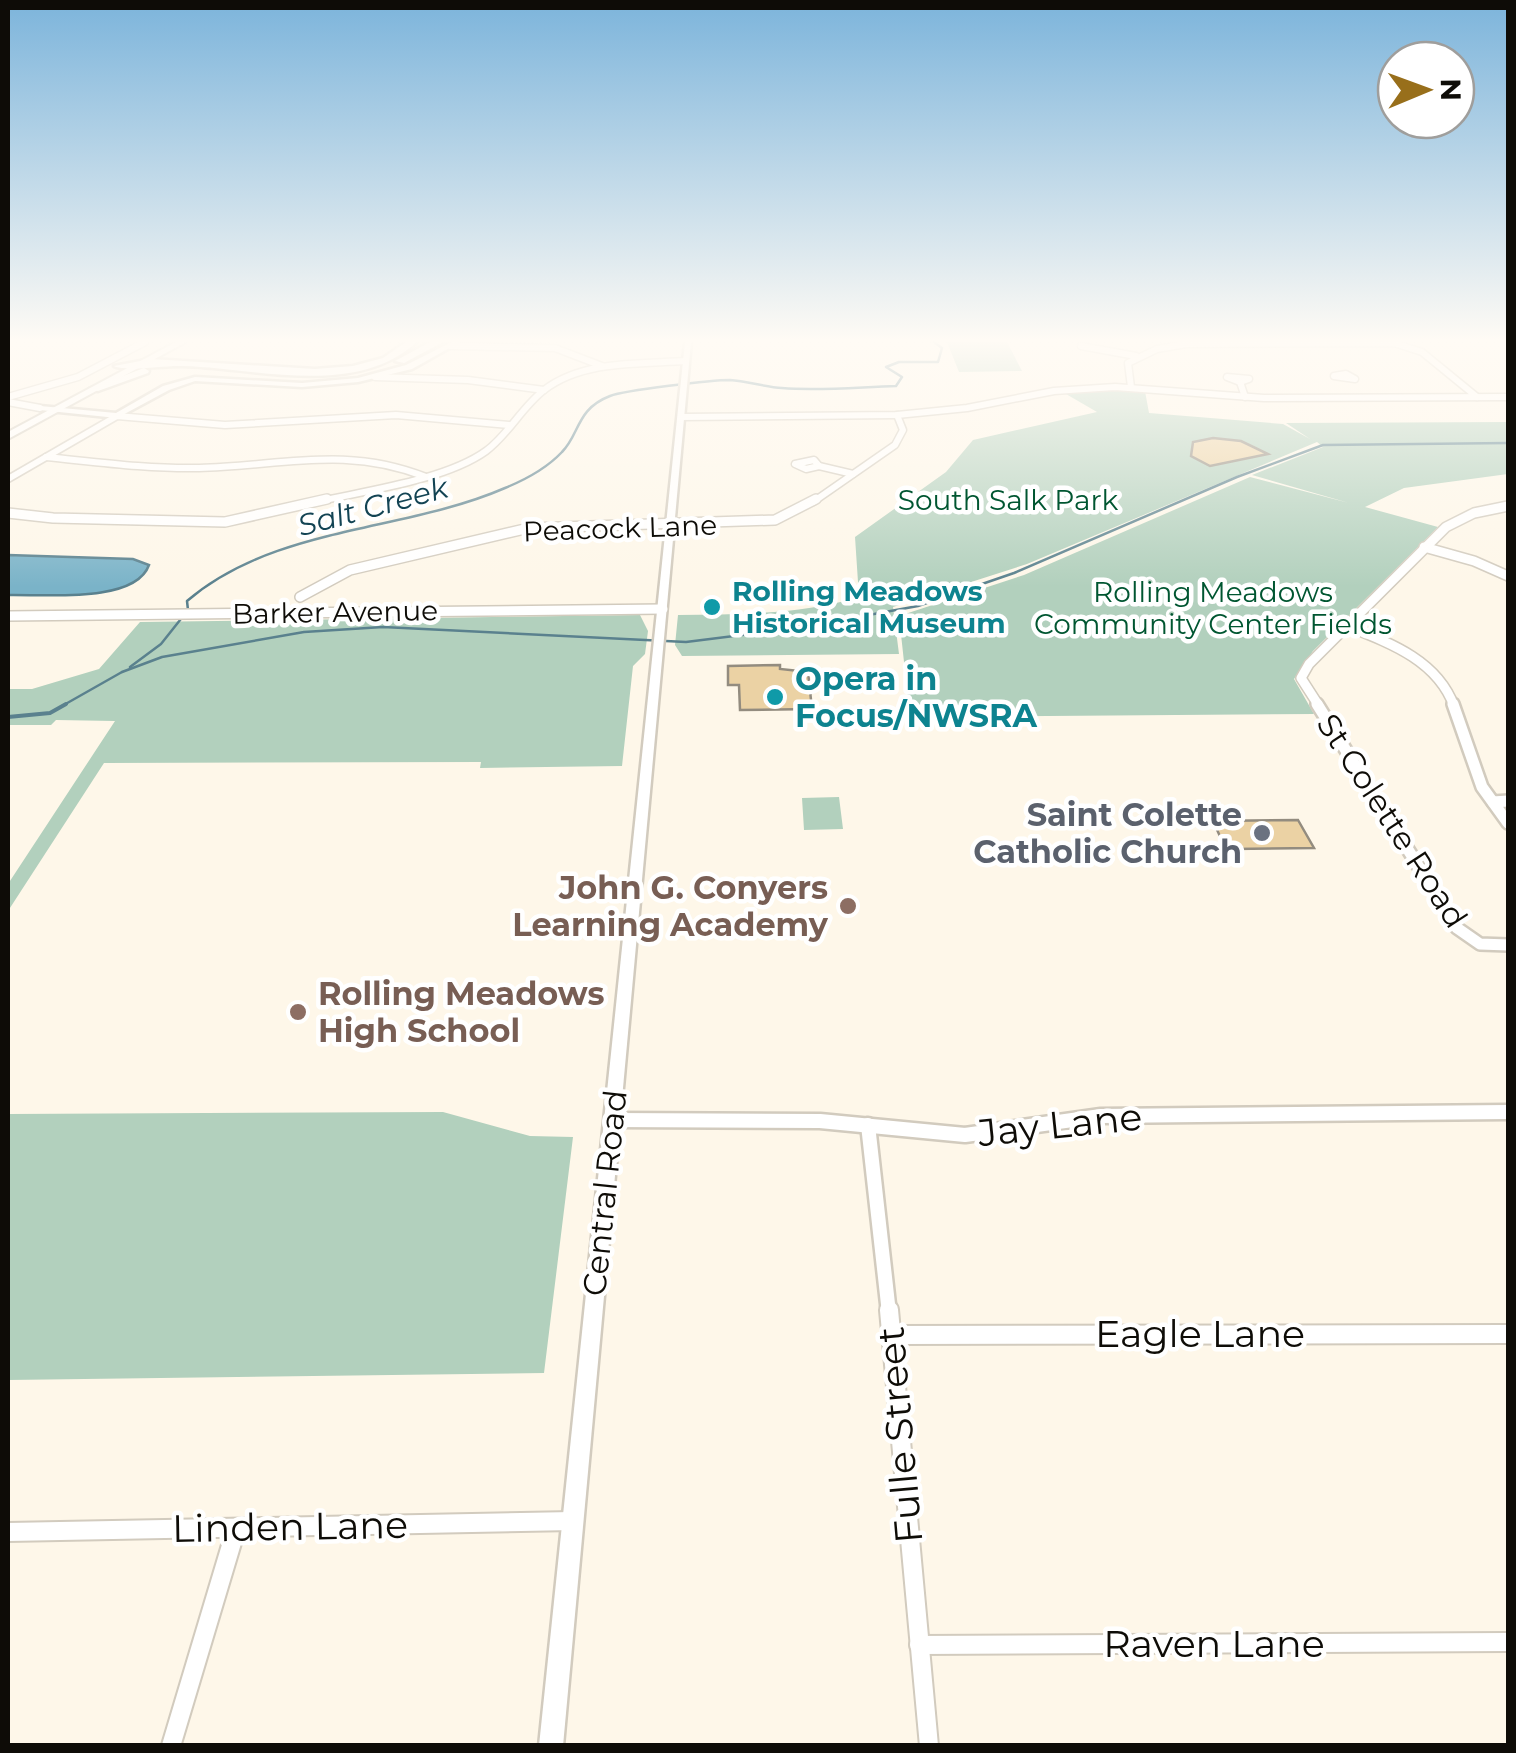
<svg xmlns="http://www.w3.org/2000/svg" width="1516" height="1753" font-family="Montserrat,sans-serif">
<rect width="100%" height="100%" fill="#fef7e9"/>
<g fill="#b2d0bd">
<path d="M947,342H1007L1022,371L959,372Z"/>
<path d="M1082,390L1145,391L1149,413L1283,424L1310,439L1286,423L1508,422V474L1404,488L1365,507L1438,527L1313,651L1294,679L1314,714L910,717L899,616L1024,575L1250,477L1349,503L1252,475L1323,447L1317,442L1027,564L893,607L899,654L682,656L675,645L678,615C739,614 800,615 859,597L855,537L946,472L973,440L1097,412L1066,394Z"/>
<path d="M640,615L648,631L645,654L633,666L622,766L480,768L481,762L104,763L8,911V884L115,721L56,720L51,725H8V689H32L99,669L140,622Z"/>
<path d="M839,797L843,829L804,830L802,798Z"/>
<path d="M443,1112L530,1136L573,1137L544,1373L8,1380V1114Z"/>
</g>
<path fill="#7ab3c8" stroke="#5a818e" stroke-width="2.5" d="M8,555L133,559L149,565C135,604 43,594 8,595Z"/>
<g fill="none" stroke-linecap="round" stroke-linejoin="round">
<g stroke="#5a818e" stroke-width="2.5">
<path d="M130,667L161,644L188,610L187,601C274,526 404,532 505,488C527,479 546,469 562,452C580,434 576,409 610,396C625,390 712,380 730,380C747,381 765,387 782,388C820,391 859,387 896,386L902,377L886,367L899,362H938L942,348L934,342"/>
<path d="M122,672L162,657L304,632L383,627L686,642L797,628L918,606L1014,573L1237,477L1323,445L1508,443"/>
<path d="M62,706L122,672"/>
</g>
<path stroke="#5a818e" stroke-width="4" d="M8,717L50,713L66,704"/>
</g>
<g fill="#ebd2a4" stroke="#938c7f" stroke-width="2.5">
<path d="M1213,438L1241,441L1268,454L1210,466L1191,456L1193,442Z"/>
<path d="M780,665V669L808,672L812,709L740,710L739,685H728V666Z"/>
<path d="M1298,820L1314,848L1233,849L1231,845H1224L1213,821Z"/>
</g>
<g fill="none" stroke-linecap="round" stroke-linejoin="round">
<g stroke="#d2cbbe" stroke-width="9">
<g id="minor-far4">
<path d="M450,346L555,348L602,366"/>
<path d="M1081,346L1136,356"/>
<path d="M1346,374L1355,379L1334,376Z"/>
<path d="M375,377L468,380L544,390"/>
<path d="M1227,377L1249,379L1240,382Z"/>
<path d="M1240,382L1245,397"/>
<path d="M1131,387L1128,363L1157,349L1186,344L1394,343L1422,352L1477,397"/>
<path d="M8,397L78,377L145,342"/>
<path d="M8,402L40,408"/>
<path d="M681,417L897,415L967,408L1054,391L1115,387L1264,398L1508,397"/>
<path d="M46,457C97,462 148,469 199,468C282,466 345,445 426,477"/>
<path d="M814,460L819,466L806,469L795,464Z"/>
<path d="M819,466L853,474"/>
<path d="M8,479L117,416L225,425L396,415L509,425"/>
<path d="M316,502C364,491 446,480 486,451C508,435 522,407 544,390C583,360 640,364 686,361"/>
<path d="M813,502L895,445L903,430L897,415"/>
</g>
</g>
<g stroke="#d2cbbe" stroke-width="12">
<g id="minor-far3">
<path d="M8,513L53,518L225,522L327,499"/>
<path d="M1424,547L1474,561L1508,576"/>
<path d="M300,597L350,570L529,528L775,520L816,499"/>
<path d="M8,616L663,609"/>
<path d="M1347,626C1390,643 1437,660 1454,706"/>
<path d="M1319,706L1301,678L1309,664L1446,527L1474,513L1508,506"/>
</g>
</g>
<g stroke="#d2cbbe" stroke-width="16">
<g id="minor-far2">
<path d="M1317,704L1457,928L1480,944L1508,945"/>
<path d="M1453,704L1482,787L1508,823"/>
<path d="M1493,802L1508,801"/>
</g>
</g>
<g stroke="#d2cbbe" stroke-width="19">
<g id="minor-far1">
<path d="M612,1120L820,1121L965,1135L1101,1116L1508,1112"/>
<path d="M868,1125L889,1313"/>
</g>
</g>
<g stroke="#d2cbbe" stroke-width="22">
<g id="minor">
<path d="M889,1310L929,1746"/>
<path d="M892,1335L1508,1334"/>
<path d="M8,1532L573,1521"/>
<path d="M919,1645L1508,1642"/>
<path d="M171,1746L236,1529"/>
</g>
</g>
<g stroke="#d2cbbe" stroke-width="5">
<g id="tertiary">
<path d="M452,342H460L412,369L358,382L302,387L195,381L169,390L117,418L40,410L36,408L40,406L116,413L163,386L195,377L302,383L358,378L406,365Z"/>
<path d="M685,342H691L563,1746H539Z"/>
</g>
</g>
<g stroke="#d2cbbe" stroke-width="4">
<path id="primary" d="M176,342H186L8,439V432Z"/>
</g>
<g stroke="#d2cbbe" stroke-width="5">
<g id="motorway">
<path d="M406,342H417C355,398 258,368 183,366C165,365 126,372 114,366L151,359L315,369L353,366L383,358Z"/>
<path d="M430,342H443L404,363L395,361Z"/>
<path d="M144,368L149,371L148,373L98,391L89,389Z"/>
</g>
</g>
<use href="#minor-far4" stroke="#fff" stroke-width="6"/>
<use href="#minor-far3" stroke="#fff" stroke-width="9"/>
<use href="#minor-far2" stroke="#fff" stroke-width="11"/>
<use href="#minor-far1" stroke="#fff" stroke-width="14"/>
<use href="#minor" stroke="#fff" stroke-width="18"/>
<use href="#tertiary" fill="#fff" fill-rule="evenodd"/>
<use href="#primary" fill="#fff" fill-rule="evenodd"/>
<use href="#motorway" fill="#fff" fill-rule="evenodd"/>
</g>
<linearGradient id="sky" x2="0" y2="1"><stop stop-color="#7cb4db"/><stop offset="0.58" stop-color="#fffbf5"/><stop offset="1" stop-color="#fffbf5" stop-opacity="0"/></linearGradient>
<rect width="1516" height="587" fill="url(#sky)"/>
<g fill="#0f9aa8" stroke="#fff" stroke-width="4">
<circle cx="712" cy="607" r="10"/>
<circle cx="775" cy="697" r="10"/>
</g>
<circle fill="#6b7280" stroke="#fff" stroke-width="4" cx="1262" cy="833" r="10"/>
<g fill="#8d6e63" stroke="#fff" stroke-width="4">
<circle cx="848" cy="906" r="10"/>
<circle cx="298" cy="1012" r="10"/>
</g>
<g text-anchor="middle" stroke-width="9" stroke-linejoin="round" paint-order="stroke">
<g font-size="28" fill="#005631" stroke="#fff">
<text x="1008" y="510">South Salk Park</text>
<text x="1213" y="602">Rolling Meadows<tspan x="1213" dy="32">Community Center Fields</tspan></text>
</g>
<g font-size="28" fill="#0e0c07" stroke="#fff">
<text transform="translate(620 528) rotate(-2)" y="10">Peacock Lane</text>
<text transform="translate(335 612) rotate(-1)" y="10">Barker Avenue</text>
</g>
<g font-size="28" font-weight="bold" fill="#0d838f" stroke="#fff" text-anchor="start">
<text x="732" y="601">Rolling Meadows<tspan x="732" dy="32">Historical Museum</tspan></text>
</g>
<g font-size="30" font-style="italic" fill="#134454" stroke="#fff">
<text transform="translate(373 507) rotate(-15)" y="10">Salt Creek</text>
</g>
<g font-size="32" font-weight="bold" fill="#0d838f" stroke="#fff" text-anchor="start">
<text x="795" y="690">Opera in<tspan x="795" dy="37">Focus/NWSRA</tspan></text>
</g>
<g font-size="32" font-weight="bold" fill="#5b616d" stroke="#fff" text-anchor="end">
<text x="1242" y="826">Saint Colette<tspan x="1242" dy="37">Catholic Church</tspan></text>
</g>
<g font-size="32" fill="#0e0c07" stroke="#fff">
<text transform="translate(1392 821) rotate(57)" y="11">St Colette Road</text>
<text transform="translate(605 1193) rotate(-84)" y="11">Central Road</text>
</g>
<g font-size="32" font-weight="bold" fill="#785e54" stroke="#fff" text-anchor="end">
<text x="828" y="899">John G. Conyers<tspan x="828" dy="37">Learning Academy</tspan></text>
<text x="318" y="1005" text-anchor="start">Rolling Meadows<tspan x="318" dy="37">High School</tspan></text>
</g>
<g font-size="38" fill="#0e0c07" stroke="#fff">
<text transform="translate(1060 1125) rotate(-6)" y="13">Jay Lane</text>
<text x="1200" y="1347">Eagle Lane</text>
<text transform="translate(900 1435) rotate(-95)" y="13">Fulle Street</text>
<text transform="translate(290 1527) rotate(-1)" y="13">Linden Lane</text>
<text x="1214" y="1657">Raven Lane</text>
</g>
</g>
<rect width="1516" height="1753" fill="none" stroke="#0e0c07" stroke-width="20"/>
<g transform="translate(1426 90) rotate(89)"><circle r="48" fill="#ffffff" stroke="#9f9e9c" stroke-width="2.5"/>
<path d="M0-8L18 38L0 25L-18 38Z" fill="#986f1b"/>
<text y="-15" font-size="28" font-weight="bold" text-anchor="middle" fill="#0e0c07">N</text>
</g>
</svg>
